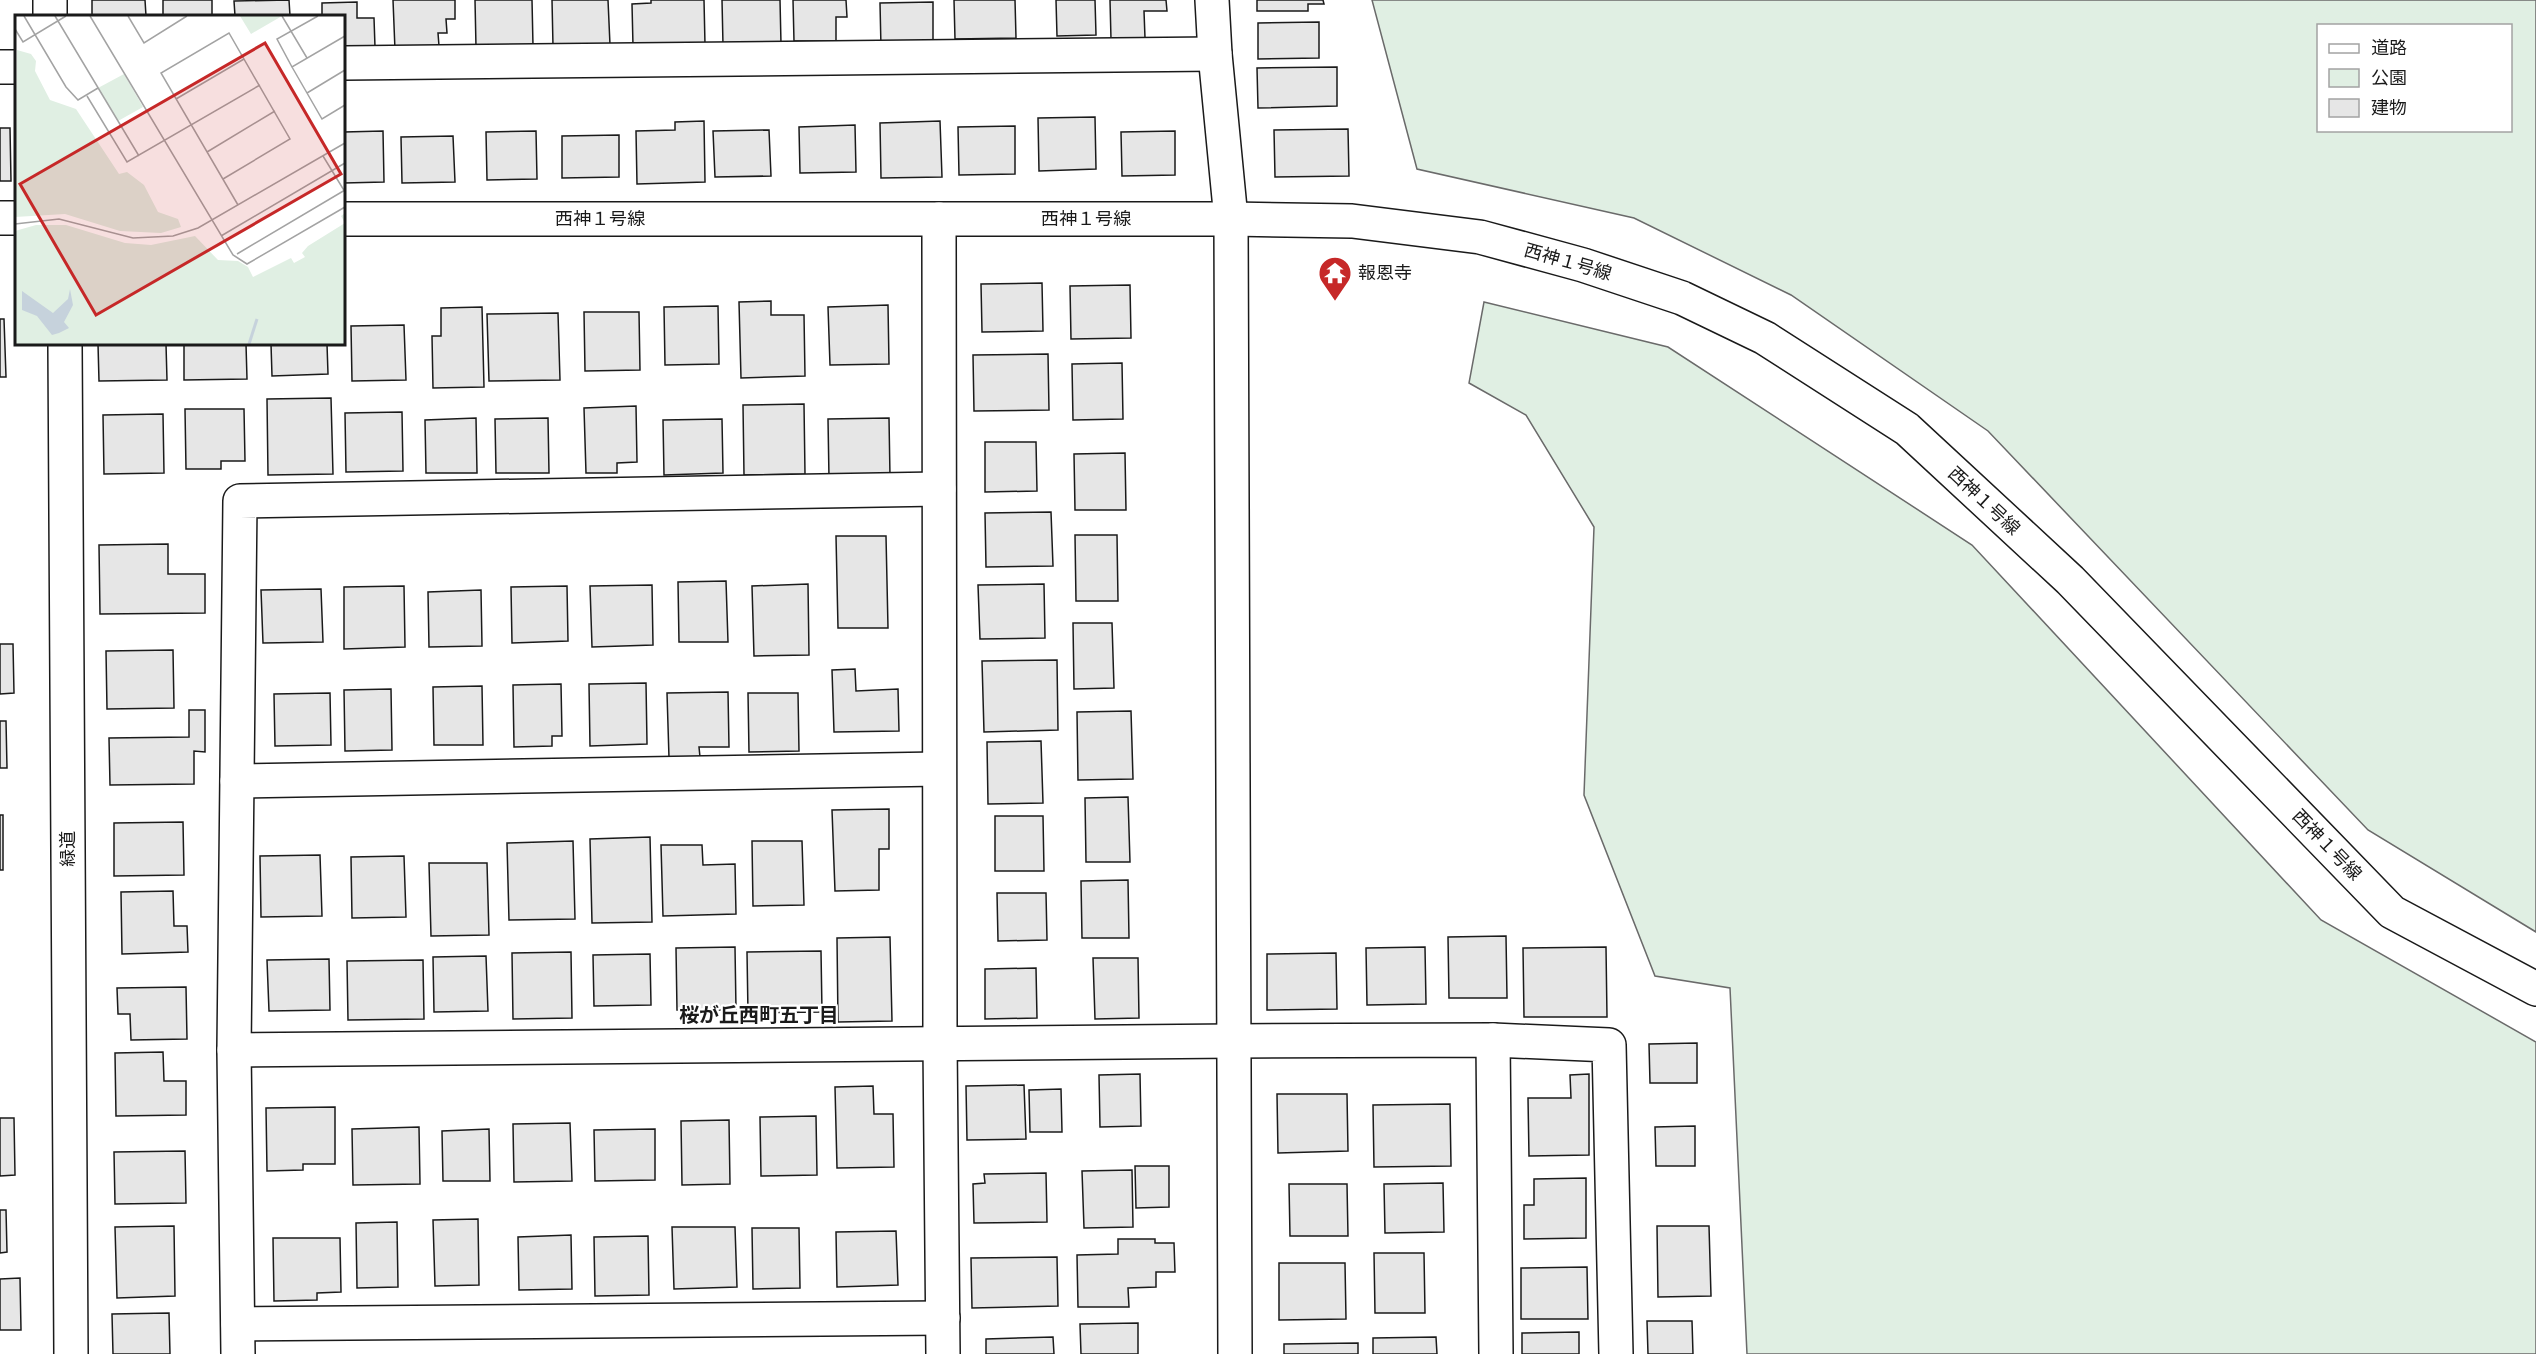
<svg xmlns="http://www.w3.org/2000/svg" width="2536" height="1354" font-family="'Noto Sans','Noto Sans JP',sans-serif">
<rect width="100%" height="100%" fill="#fff"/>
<g fill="#e0efe3" stroke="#6a6a6a" stroke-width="1.5" fill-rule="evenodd">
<path d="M1372,0H2536V932L2368,830L1988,431L1791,295L1634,218L1417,169ZM2318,26H2510V130H2318Z"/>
<path d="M1484,302L1668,347L1972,545L2321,920L2536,1042V1354H1747L1730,988L1655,976L1584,795L1594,527L1526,415L1469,383Z"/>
</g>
<g fill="#e6e6e6" stroke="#1a1a1a" stroke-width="1.5">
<path d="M92,0H145L146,16H92Z"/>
<rect x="163" y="0" width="49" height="16"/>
<path d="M289,0L290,16H235L234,1Z"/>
<path d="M393,0H455V19H446L447,33H438L439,46L395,50Z"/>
<path d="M475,0H532L533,46L476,47Z"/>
<path d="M552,0H608L610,45L553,46Z"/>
<path d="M651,0H704L705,45L633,46L632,4L651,3Z"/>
<path d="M722,0H780L781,44L723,45Z"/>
<path d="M793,0H846L847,17H836V41H794Z"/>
<path d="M954,0H1015L1016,38L955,39Z"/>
<path d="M1056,0H1095L1096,35L1057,36Z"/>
<path d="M1110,0H1166L1167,11H1144L1145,38L1111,39Z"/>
<path d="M1257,0H1323L1324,4H1308V11H1257Z"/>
<path d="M357,2V18H374L375,47H344V16H322V3Z"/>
<path d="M933,2V47L881,48L880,3Z"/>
<path d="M1319,22V58L1258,59V23Z"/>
<path d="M1337,67V106L1258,108L1257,68Z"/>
<path d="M1095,117L1096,169L1039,171L1038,118Z"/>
<path d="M704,121L705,182L637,184L636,131L675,130V122Z"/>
<path d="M940,121L942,177L881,178L880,123Z"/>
<path d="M855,125L856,172L800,173L799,127Z"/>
<path d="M1015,126V174L959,175L958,127Z"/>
<path d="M0,128H10L11,181H0Z"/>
<path d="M1348,129L1349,176L1275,177L1274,130Z"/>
<path d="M769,130L771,176L715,177L713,131Z"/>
<path d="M383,131L384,182L344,183V132Z"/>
<path d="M536,131L537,179L487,180L486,132Z"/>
<path d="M1175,131V175L1122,176L1121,132Z"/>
<path d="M619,135V177L562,178V136Z"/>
<path d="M453,136L455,182L402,183L401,137Z"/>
<path d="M1042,283L1043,331L982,332L981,284Z"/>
<path d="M1130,285L1131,338L1071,339L1070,286Z"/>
<path d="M771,301V315H804L805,376L741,378L739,302Z"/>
<path d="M888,305L889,364L830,365L828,307Z"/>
<path d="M718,306L719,364L665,365L664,307Z"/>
<path d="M482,307L484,387L433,388L432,336H441V308Z"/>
<path d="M584,312H639L640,370L585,371Z"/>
<path d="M558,313L560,380L489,381L487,314Z"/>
<path d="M0,319H4L6,377H0Z"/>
<path d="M404,325L406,380L352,381L351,326Z"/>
<path d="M98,344H166L167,380L99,381Z"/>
<path d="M184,344H246L247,379L184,380Z"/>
<path d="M271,344H327L328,374L272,376Z"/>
<path d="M1048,354L1049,410L974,411L973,355Z"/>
<path d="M1122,363L1123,419L1073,420L1072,364Z"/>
<path d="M331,398L333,474L268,475L267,399Z"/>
<path d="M804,404L805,474L744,475L743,405Z"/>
<path d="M636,406L637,462L617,463V473H586L584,408Z"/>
<path d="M185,409H244L245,461H221V469H186Z"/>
<path d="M402,412L403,471L346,472L345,413Z"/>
<path d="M163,414L164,473L104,474L103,415Z"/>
<path d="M476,418L477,473H426L425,420Z"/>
<path d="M548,418L549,473H496L495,419Z"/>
<path d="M889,418L890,477L829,478L828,419Z"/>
<path d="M722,419L723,473L664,475L663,420Z"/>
<path d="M985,442H1036L1037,491L985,492Z"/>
<path d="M1125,453L1126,510H1075L1074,454Z"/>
<path d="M1051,512L1053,566L986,567L985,513Z"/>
<path d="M1075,535H1117L1118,601H1076Z"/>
<path d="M836,536H886L888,628H838Z"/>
<path d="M168,544V574H205V613L100,614L99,545Z"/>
<path d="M726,581L728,642H679L678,582Z"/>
<path d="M808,584L809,655L754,656L752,586Z"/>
<path d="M1044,584L1045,638L980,639L978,585Z"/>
<path d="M652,585L653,645L592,647L590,586Z"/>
<path d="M404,586L405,647L344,649V587Z"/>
<path d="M567,586L568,641L512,643L511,587Z"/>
<path d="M321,589L323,642L263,643L261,590Z"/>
<path d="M481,590L482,646L429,647L428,592Z"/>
<path d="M1073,623H1112L1114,688L1074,689Z"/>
<path d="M0,644H13L14,693L0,694Z"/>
<path d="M173,650L174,708L107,709L106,651Z"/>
<path d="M1057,660L1058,730L984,732L982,661Z"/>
<path d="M855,669L856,691L898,689L899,731L834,732L832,670Z"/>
<path d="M646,683L647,744L590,746L589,684Z"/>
<path d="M561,684L562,736H552V746L514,747L513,685Z"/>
<path d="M482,686L483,745H434L433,687Z"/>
<path d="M391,689L392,750L345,751L344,690Z"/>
<path d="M728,692L729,747H699L700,757L669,758L667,693Z"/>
<path d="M330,693L331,745L275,746L274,694Z"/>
<path d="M748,693H798L799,751L749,752Z"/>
<path d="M189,710H205V752L194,751V784L110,785L109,738L189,737Z"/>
<path d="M1131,711L1133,779L1078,780L1077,712Z"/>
<path d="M0,721H6L7,768H0Z"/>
<path d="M1041,741L1043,803L988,804L987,742Z"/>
<path d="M1128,797L1130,862H1086L1085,798Z"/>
<path d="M889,809V849H879V890L835,891L832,810Z"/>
<rect x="0" y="815" width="3" height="55"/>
<path d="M995,816H1043L1044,871H995Z"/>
<path d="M183,822L184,875L114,876V823Z"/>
<path d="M650,837L652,922L592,923L590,839Z"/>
<path d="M573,841L575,919L509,920L507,843Z"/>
<path d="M752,841H802L804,905L753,906Z"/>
<path d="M661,845H702L703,865L735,864L736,914L663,916Z"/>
<path d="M320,855L322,916L261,917L260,856Z"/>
<path d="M404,856L406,917L352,918L351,857Z"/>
<path d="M429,863H487L489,935L431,936Z"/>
<path d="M1128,880L1129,938H1082L1081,881Z"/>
<path d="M173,891L174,926H187L188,952L122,954L121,892Z"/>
<path d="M997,893H1046L1047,940L998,941Z"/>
<path d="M1506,936L1507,998H1449L1448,937Z"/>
<path d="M890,937L892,1021L838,1022L837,938Z"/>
<path d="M735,947L736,1010H677L676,948Z"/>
<path d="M1425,947L1426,1004L1367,1005L1366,948Z"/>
<path d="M1606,947L1607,1017H1524L1523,948Z"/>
<path d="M821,951L822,1012L748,1013L747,952Z"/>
<path d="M571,952L572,1018L513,1019L512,953Z"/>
<path d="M1336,953L1337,1009L1267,1010V954Z"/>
<path d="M650,954L651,1005L594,1006L593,955Z"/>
<path d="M486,956L488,1011L434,1012L433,957Z"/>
<path d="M1093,958H1138L1139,1018L1095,1019Z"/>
<path d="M329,959L330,1010L269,1011L267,960Z"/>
<path d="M423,960L424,1019L348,1020L347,961Z"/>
<path d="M1036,968L1037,1018L985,1019V969Z"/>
<path d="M186,987L187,1039L131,1040L130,1014H118L117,988Z"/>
<path d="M1697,1043V1083H1650L1649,1044Z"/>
<path d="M163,1052L164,1081H186V1115L116,1116L115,1053Z"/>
<path d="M1140,1074L1141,1126L1100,1127L1099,1075Z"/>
<path d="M1589,1074V1155L1529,1156L1528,1098H1571L1570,1075Z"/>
<path d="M1024,1085L1026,1139L967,1140L966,1086Z"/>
<path d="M873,1086L874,1114H893L894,1167L837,1168L835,1087Z"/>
<path d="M1061,1089L1062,1132H1030L1029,1090Z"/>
<path d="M1277,1094H1347L1348,1151L1278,1153Z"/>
<path d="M1450,1104L1451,1166L1374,1167L1373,1105Z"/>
<path d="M335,1107V1164H303V1170L267,1171L266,1108Z"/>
<path d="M816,1116L817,1175L761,1176L760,1117Z"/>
<path d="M0,1118H14L15,1175L0,1176Z"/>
<path d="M729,1120L730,1184L682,1185L681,1121Z"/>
<path d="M570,1123L572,1181L514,1182L513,1124Z"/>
<path d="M1695,1126V1166H1656L1655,1127Z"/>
<path d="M419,1127L420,1184L353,1185L352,1129Z"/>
<path d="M489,1129L490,1181H443L442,1131Z"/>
<path d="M655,1129V1180L595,1181L594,1130Z"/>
<path d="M185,1151L186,1203L115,1204L114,1152Z"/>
<path d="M1135,1166H1169V1207L1136,1208Z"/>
<path d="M1132,1170L1133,1227L1084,1228L1082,1171Z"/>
<path d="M1046,1173L1047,1222L974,1223L973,1184L985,1183L984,1174Z"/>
<path d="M1586,1178V1238L1524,1239V1205H1534V1179Z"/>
<path d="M1443,1183L1444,1232L1385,1233L1384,1184Z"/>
<path d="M1289,1184H1347L1348,1236H1290Z"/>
<path d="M0,1210H6L7,1252L0,1253Z"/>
<path d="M478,1219L479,1285L435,1286L433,1220Z"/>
<path d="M397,1222L398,1287L357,1288L356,1223Z"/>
<path d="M174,1226L175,1296L117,1298L115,1227Z"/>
<path d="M1657,1226H1709L1711,1296L1658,1297Z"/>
<path d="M672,1227H735L737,1287L674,1289Z"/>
<path d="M752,1228H799L800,1288L753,1289Z"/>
<path d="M896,1231L898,1285L837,1287L836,1232Z"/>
<path d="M571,1235L572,1289L519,1290L518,1237Z"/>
<path d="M648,1236L649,1295L595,1296L594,1237Z"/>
<path d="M273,1238H340L341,1292L317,1293V1300L274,1301Z"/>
<path d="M1118,1239H1155V1243H1174L1175,1272H1156V1287L1128,1288L1129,1307H1078L1077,1255L1118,1254Z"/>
<path d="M1374,1253H1424L1425,1313H1375Z"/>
<path d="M1057,1257L1058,1306L972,1308L971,1258Z"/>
<path d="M1279,1263H1345L1346,1319L1279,1320Z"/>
<path d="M1587,1267L1588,1319H1521V1268Z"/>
<path d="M20,1278L21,1330H0V1279Z"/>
<path d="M169,1313L170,1354H113L112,1314Z"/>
<path d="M1647,1321H1692L1693,1354H1648Z"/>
<path d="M1138,1323V1354H1081L1080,1324Z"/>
<path d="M1579,1332V1354H1522V1333Z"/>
<path d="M1053,1337L1054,1354H986V1339Z"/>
<path d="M1436,1337L1437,1354H1373V1338Z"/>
<path d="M1358,1343V1354H1284V1344Z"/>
</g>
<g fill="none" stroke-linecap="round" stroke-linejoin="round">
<g stroke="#1a1a1a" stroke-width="36">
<g id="street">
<path d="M1212,0L1215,54L1231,219"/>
<path d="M50,16V0"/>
<path d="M344,63L1215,54"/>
<path d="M0,67H16"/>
<path d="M939,219L940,1043L943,1354"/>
<path d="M65,344L71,1354"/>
<path d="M237,781L939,769"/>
<path d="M1493,1040L1496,1354"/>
<path d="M234,1050L1234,1041L1493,1040L1609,1045L1616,1354"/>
<path d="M238,1324L943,1318"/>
<path d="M238,1354L234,1050L240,501L939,489"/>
</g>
</g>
<g stroke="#1a1a1a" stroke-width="36">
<g id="secondary">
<path d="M0,218H16"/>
<path d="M344,219H1231L1352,221L1480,237L1583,265L1682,298L1765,338L1907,429L2070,580L2392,912L2536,989"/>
<path d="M1231,219L1235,1354"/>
</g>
</g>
<use href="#street" stroke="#fff" stroke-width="33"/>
<use href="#secondary" stroke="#fff" stroke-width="33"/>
</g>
<defs>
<g id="temple-pin" transform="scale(1.725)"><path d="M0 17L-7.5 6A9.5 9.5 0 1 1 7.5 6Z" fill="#c62828" stroke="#fff"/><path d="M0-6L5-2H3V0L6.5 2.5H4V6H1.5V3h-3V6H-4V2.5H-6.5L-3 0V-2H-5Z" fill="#fff"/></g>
</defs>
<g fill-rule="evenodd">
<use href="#temple-pin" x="1335" y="273"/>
</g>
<g text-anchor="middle" stroke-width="4.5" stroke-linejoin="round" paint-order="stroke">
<g font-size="18" fill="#1a1a1a" stroke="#fff">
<text x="600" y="225">西神１号線</text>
<text x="1086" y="225">西神１号線</text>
<text transform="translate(1568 262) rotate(16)" y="6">西神１号線</text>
<text transform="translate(1984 501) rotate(43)" y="6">西神１号線</text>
<text transform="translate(2327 845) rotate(46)" y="6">西神１号線</text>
<text transform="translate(68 849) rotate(-90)" y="6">緑道</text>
</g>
<g font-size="18" fill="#1a1a1a" stroke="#fff" text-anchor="start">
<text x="1358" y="279">報恩寺</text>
</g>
<g font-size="20" font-weight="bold" fill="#1a1a1a" stroke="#fff">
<text x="759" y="1022">桜が丘西町五丁目</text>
</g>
</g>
<g transform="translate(15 15)">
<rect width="330" height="330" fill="#fff"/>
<path d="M225,1H267L236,19ZM2,35L16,39L21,46L20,56L35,85L61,94L104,159L112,157L129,170L143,197L163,204L166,212L146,218L105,216L50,199L0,202ZM109,59L128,92L103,106L83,73ZM330,198V329H0V216L21,210H51L110,228L136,230L180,221L203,245L223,246L233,252L238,262L276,243L279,248L290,242L287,238L293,231L330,208L326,201Z" fill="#e0efe3"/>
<path d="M55,274L58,290L49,307L54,313L44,318L37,320L22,301L7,295V276L38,298L53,284Z" fill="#c6d2dc"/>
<path fill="none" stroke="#c6d2dc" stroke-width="3" d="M234,329L242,304"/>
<path fill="none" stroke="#a3a3a3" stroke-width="1.5" d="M9,1L51,72L63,85L83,73M40,1L124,141M75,1L218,240L232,249L330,192M113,1L129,28L172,1M267,1L292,43M303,1L262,24L277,52L330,21M0,14L8,27L51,1M277,52L307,104L330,90M292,78L330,55M72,81L112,147L245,70M161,84L229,44M192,137L260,96M308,141L330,177M208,164L275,124L214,18L146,58L223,190M0,209L44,204L118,223L158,221L183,213L330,128M206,221L330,148M222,239L330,175"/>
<path fill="#c62828" fill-opacity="0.15" stroke="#c62828" stroke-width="3" d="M250,28L326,159L81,300L5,169Z"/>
<rect width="330" height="330" fill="none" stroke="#1a1a1a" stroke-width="3"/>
</g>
<rect x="2317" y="24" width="195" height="108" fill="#ffffff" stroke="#a3a3a3" stroke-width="1.5"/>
<rect x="2329" y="44" width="30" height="9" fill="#ffffff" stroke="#a3a3a3" stroke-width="1.5"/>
<text x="2371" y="54" font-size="18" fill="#1a1a1a">道路</text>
<rect x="2329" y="69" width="30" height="18" fill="#e0efe3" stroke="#a3a3a3" stroke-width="1.5"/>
<text x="2371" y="84" font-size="18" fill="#1a1a1a">公園</text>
<rect x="2329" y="99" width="30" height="18" fill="#e6e6e6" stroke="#a3a3a3" stroke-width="1.5"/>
<text x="2371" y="114" font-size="18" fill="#1a1a1a">建物</text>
</svg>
